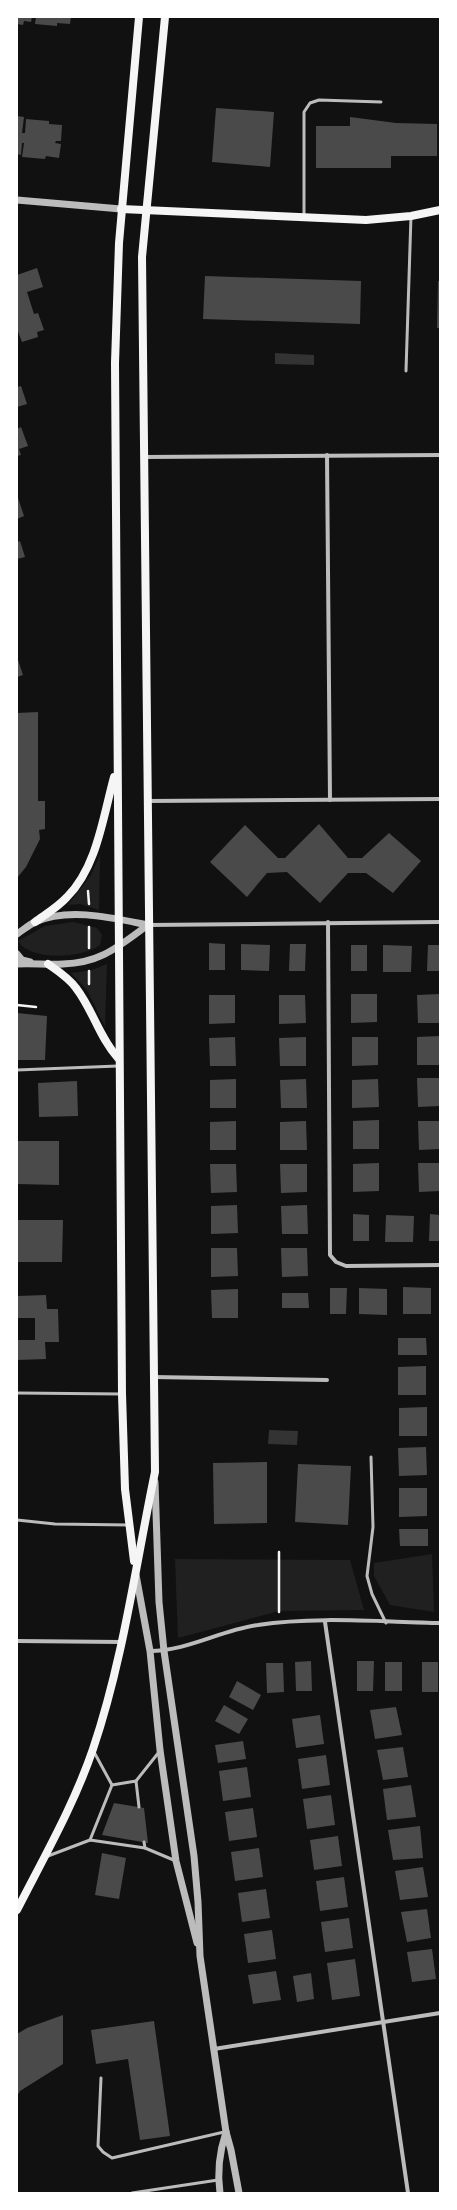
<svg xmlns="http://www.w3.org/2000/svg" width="457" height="2210" font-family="Raleway,sans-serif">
<rect width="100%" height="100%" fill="#111"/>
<g fill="#202020">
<path d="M100,855L99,910L80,904L68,905L91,875Z"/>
<path d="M73,922L97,928L102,935L100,945C83,958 31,962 18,941L45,926Z"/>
<path d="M107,964L105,1027L87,990L71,973L92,970Z"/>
<path d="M432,1554L434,1612L390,1605L374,1576V1563Z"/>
<path d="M175,1559L350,1560L364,1610L279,1611L178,1638Z"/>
</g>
<g fill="#333">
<path d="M275,353L314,355V365L275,364Z"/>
<path d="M269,1430L298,1431L297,1445L268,1444Z"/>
</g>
<g fill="#4a4a4a">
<path d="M17,17H32L31,22L24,21L23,25L17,24Z"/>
<path d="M36,17H71L70,24L57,23V26L35,24Z"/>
<path d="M216,108L274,112L270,167L212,162Z"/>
<path d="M17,116L24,117L22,133H25L26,119L49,121V124L62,125L61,141H56L55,143L61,144L59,158L46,156L45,159L22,157L24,143H22L21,155L17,154Z"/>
<path d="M350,117L396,123L437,124V156H391V168H316V126H350Z"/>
<path d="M37,268L43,287L27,292L34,314L38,313L44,330L37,332L38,337L22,342L17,329V275Z"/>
<path d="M205,276L361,281L360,324L203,319Z"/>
<path d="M438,281H440V328H437Z"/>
<path d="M21,386L27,404L17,407V387Z"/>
<path d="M21,427L28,446L19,449L21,455L17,456V429Z"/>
<path d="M17,495L24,516L17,519Z"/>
<path d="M20,541L25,557L17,559V542Z"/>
<path d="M17,657L23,675L17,677Z"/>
<path d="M38,712V801H45V829L39,830L40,839L26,867L17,878V713Z"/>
<path d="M319,824L348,858H362L389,833L421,861L393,893L366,873H348L320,903L287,872L267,873L247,897L210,862L245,825L278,858H285Z"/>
<path d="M209,943L225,944V970H209Z"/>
<path d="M241,944L270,945L269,971L241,970Z"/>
<path d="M290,944H306L305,971H289Z"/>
<rect x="351" y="945" width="16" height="26"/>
<path d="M383,945L412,946L411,972H383Z"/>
<path d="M428,945H440V971H427Z"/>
<path d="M351,994H377V1022L351,1023Z"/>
<path d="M440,994V1023H418L417,995Z"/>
<path d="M209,995H235V1023L209,1024Z"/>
<path d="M279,995H305L306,1023L279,1024Z"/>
<path d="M17,1013L47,1016L45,1060H17Z"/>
<path d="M440,1036V1065H417V1037Z"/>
<path d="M235,1037L236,1066H210L209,1038Z"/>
<path d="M306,1037V1066H280L279,1038Z"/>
<path d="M352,1037H378V1065L352,1066Z"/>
<path d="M417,1078H440V1106L418,1107Z"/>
<path d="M236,1079V1108H210V1080Z"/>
<path d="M306,1079L307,1108H281L280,1080Z"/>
<path d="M378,1079L379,1107L352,1108V1080Z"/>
<path d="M77,1081L78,1116L39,1117L38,1083Z"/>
<path d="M379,1120V1149H353V1121Z"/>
<path d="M236,1121V1150H210V1122Z"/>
<path d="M306,1121L307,1150H280V1122Z"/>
<path d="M418,1121H440V1149L419,1150Z"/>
<path d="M17,1141H59V1185L17,1184Z"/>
<path d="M379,1163V1191L353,1192V1164Z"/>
<path d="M418,1163H440V1191L419,1192Z"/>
<path d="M210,1164H236L237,1192L211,1193Z"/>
<path d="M280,1164H307V1192L281,1193Z"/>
<path d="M237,1205L238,1233L211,1234V1206Z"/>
<path d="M307,1205L308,1234H282L281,1206Z"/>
<path d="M353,1214L369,1215V1241H353Z"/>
<path d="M430,1214L440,1215V1241H429Z"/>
<path d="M386,1215L414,1216L413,1242H385Z"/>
<path d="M17,1220H63L62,1262H17Z"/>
<path d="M211,1248H237L238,1276L211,1277Z"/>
<path d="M281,1248H307L308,1276L282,1277Z"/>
<path d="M403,1287L431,1288V1314H403Z"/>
<path d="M330,1288H347L346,1314H330Z"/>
<path d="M359,1288L387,1289V1315L359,1314Z"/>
<path d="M238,1289V1318H212L211,1290Z"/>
<path d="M282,1293H308L309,1308H282Z"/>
<path d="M46,1295L47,1309H58L59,1342H45L46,1359L17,1360V1340H35V1318H17V1296Z"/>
<path d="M398,1338H426L427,1355H398Z"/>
<path d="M426,1366V1395H398V1367Z"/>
<path d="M427,1407V1436H399V1408Z"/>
<path d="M426,1447L427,1475L399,1476L398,1448Z"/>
<path d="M267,1462V1523L214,1524L213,1463Z"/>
<path d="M298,1464L351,1466L348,1525L295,1522Z"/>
<path d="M399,1488H427V1516L399,1517Z"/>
<path d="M399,1529H428V1546H400Z"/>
<path d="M311,1661L312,1691H296L295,1662Z"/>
<path d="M357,1661H374L373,1691H357Z"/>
<rect x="385" y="1662" width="17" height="29"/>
<rect x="422" y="1662" width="16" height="30"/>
<path d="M266,1663H283L284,1692L267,1693Z"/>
<path d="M237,1681L261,1695L253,1710L229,1697Z"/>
<path d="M224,1705L248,1719L239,1734L215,1721Z"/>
<path d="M396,1707L402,1735L375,1739L370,1710Z"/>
<path d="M320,1715L324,1744L296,1748L292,1719Z"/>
<path d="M243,1741L246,1759L218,1763L215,1745Z"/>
<path d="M403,1747L408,1777L383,1780L377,1750Z"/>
<path d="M326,1755L330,1785L302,1789L298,1759Z"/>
<path d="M247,1767L251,1797L223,1801L219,1771Z"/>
<path d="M411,1785L416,1817L387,1820L383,1789Z"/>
<path d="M331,1795L335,1825L307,1829L303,1799Z"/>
<path d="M114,1803L144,1808L148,1843L102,1835Z"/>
<path d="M253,1808L257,1837L229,1841L225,1812Z"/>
<path d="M420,1826L423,1858L393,1860L388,1830Z"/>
<path d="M338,1836L342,1866L314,1870L310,1840Z"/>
<path d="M259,1848L263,1877L235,1881L231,1852Z"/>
<path d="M102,1853L126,1858L119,1899L95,1895Z"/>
<path d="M423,1867L428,1897L400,1900L395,1871Z"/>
<path d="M344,1877L348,1907L320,1911L316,1881Z"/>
<path d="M266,1889L270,1918L242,1922L238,1893Z"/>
<path d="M427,1909L431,1938L407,1942L401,1912Z"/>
<path d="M349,1918L353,1948L325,1952L321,1922Z"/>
<path d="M272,1930L276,1959L248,1963L244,1934Z"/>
<path d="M432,1949L436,1979L412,1982L407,1952Z"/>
<path d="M355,1959L360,1996L332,2000L327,1963Z"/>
<path d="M276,1971L281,2000L253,2004L248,1975Z"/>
<path d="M311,1973L314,1999L297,2002L293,1976Z"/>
<path d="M63,2015V2064L20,2091L17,2096V2034L27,2028Z"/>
<path d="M154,2021L170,2136L140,2140L128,2059L96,2064L91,2030Z"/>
</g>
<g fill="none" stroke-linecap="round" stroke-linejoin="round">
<g stroke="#f5f5f5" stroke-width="2.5">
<path d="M88,891L89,904"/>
<path d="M89,948V927"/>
<path d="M89,971V984"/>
<path d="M17,1005L36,1007"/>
<path d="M279,1612V1552"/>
</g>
<g stroke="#bcbcbc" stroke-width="3">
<path d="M304,216V112L310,103L319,100L381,102"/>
<path d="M406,371L411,216"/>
<path d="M17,1070L118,1066"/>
<path d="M17,1393L122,1394"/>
<path d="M371,1457L373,1527L367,1576L372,1594L386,1623"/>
<path d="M17,1520L55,1524L129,1525"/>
<path d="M94,1752L112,1785"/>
<path d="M136,1781L159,1752"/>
<path d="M90,1840L112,1785L136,1781L139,1807"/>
<path d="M144,1842L145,1848"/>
<path d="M48,1856L90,1840L145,1848L176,1861"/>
<path d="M101,2078L98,2146L103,2152L112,2158L224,2132"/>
<path d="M132,2193L218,2180"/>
</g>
<g stroke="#bcbcbc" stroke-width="4">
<path d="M327,455L330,800"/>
<path d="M145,457L440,455"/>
<path d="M147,801L440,799"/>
<path d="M328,922L330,1255L336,1262L346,1266L440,1265"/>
<path d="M148,925L440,922"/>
<path d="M153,1377L327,1380"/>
<path d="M325,1622L408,2193"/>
<path d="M17,1641L121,1642"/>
<path d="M150,1651C187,1651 221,1630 258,1625C315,1616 382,1622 440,1623"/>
<path d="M214,2049L440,2013"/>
</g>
<g stroke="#bcbcbc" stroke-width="7">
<path d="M17,200L121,209"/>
<path d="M17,934C23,930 29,925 35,922C69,907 113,918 148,925"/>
<path d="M17,954L22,960L30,962"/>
<path d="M17,964C33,963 47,965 63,964C101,963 119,946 148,925"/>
<path d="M155,1482L159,1602L164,1651L194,1856L198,1902L200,1956L226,2132L231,2150L239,2193"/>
<path d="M136,1575L150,1651L160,1750L176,1861L197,1943"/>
<path d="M220,2193C217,2172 219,2153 226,2132"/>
</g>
<g stroke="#f5f5f5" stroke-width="8">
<path d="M121,209L366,220L411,216L440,210"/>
<path d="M35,922C46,914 58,907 67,897C97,867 103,817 114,777"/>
<path d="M48,964C58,971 69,978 76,988C93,1010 99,1037 118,1058"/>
<path d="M134,1561L125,1489L122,1394L115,363L119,243L139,17"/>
<path d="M17,1910C44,1857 74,1805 93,1749C123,1661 136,1563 155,1472L142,257L165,17"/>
</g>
</g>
<rect width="457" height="2210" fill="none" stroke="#ffffff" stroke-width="36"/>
</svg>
